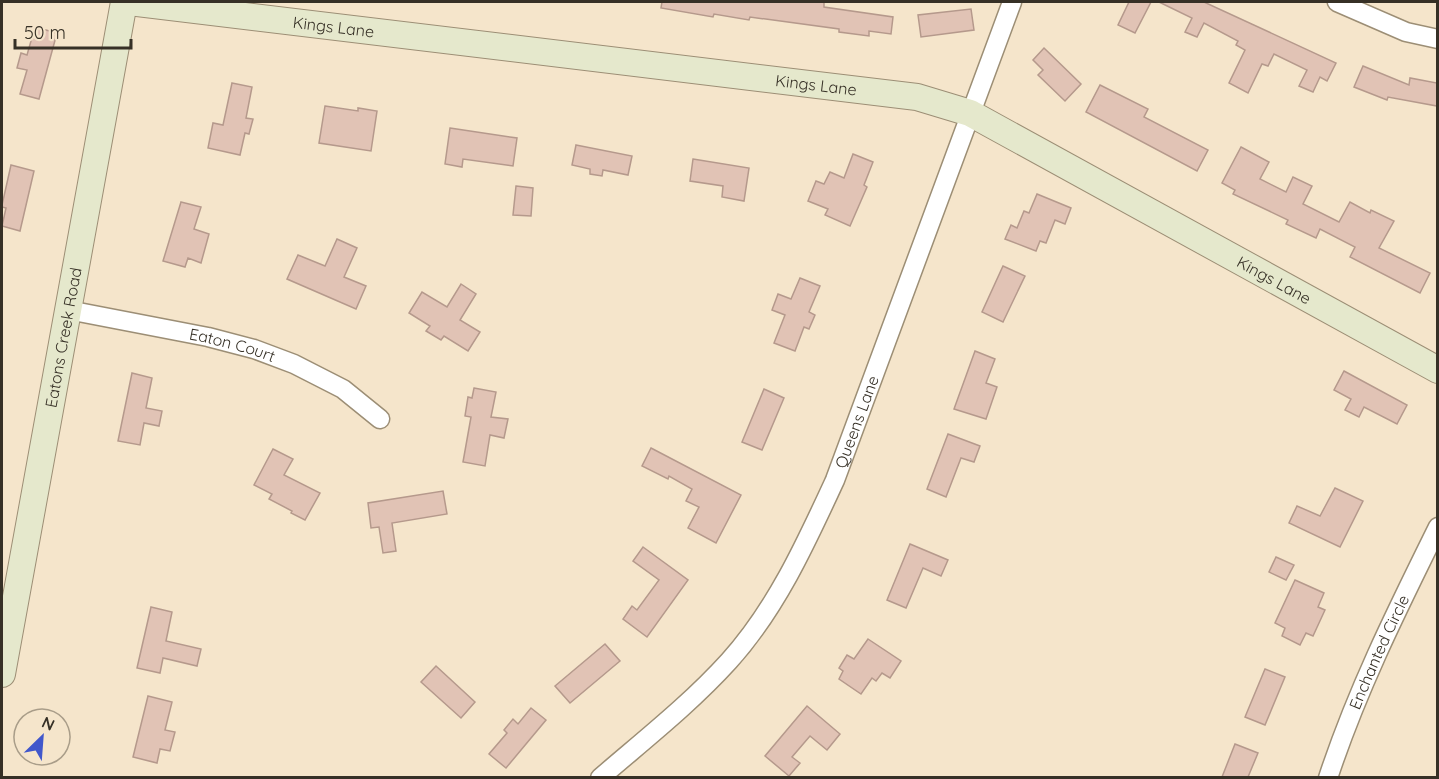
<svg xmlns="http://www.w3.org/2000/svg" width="1439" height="779" font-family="Quicksand,sans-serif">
<rect width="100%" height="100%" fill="#f5e5cb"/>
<g fill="#e1c3b5" stroke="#b5998c" stroke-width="1.5">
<path d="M662,2H824V7L893,17L891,34L869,31V36L839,32V29L750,17L749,20L714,14L713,17L661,8Z"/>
<path d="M1129,2H1151L1135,33L1118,25Z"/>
<path d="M1159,2H1204L1336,63L1327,81L1320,77L1313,92L1299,86L1307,70L1274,54L1268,66L1262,64L1248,93L1229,83L1245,50L1236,45L1238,41L1204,23L1197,37L1185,32L1192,18Z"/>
<path d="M971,9L974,30L921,37L918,15Z"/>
<path d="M35,27L57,33L39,99L20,94L27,70L17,68L21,53L27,55Z"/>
<path d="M1044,48L1081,84L1065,101L1038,75L1043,70L1033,60Z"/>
<path d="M1363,66L1409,85L1410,78L1437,83V106L1388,97L1387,100L1354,87Z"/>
<path d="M232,83L252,87L246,118L253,119L249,134L245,133L240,155L208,148L213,123L223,125Z"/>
<path d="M1100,85L1148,109L1144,117L1208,150L1197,171L1086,112Z"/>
<path d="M325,106L358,111V108L377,111L371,151L319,143Z"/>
<path d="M450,128L517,138L513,166L463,159L462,167L445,164Z"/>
<path d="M576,145L632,156L628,175L603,170L602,176L590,174V169L572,165Z"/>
<path d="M1241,147L1269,162L1260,179L1286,192L1293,177L1312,186L1303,204L1339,222L1350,202L1370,213L1371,210L1394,221L1379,248L1430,273L1420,293L1350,257L1355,247L1320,229L1316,238L1286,224L1288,220L1233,194L1235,190L1222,183Z"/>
<path d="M853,154L873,162L864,185L867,187L850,226L825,215L828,209L808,201L816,181L824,184L830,172L844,178Z"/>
<path d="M693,159L749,168L744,201L722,197L723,186L690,181Z"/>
<path d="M11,165L34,171L20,231L2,226L6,208L2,207V205Z"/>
<path d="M516,186L533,188L531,216L513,215Z"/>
<path d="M1037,194L1071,208L1065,224L1055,220L1046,243L1040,241L1036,251L1005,239L1011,225L1017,228L1024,211L1029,213Z"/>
<path d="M181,202L201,207L194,229L209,234L201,263L188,258L185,267L163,261Z"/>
<path d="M337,239L357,248L344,277L366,286L356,309L287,279L298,255L325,266Z"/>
<path d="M1003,266L1025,276L1003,322L982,312Z"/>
<path d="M800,278L820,286L809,312L815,315L809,329L804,327L795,351L774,343L785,315L772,310L778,294L791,299Z"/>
<path d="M461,284L476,294L460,320L480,332L468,351L444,336L441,340L426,331L430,326L409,313L422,292L447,307Z"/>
<path d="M975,351L995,359L986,383L997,387L986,419L954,409Z"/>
<path d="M1344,371L1407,405L1397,424L1364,407L1359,417L1345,410L1351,399L1334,390Z"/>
<path d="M132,373L152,378L146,408L162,411L159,426L144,423L140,445L118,441Z"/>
<path d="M474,388L496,392L491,417L508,419L504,438L490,435L485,466L463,462L471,417L465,416L468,397L472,398Z"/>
<path d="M764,389L784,398L762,450L742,442Z"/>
<path d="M948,434L980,446L974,462L961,458L946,497L927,489Z"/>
<path d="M651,448L741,495L716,543L688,528L699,507L686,501L692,489L669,476L668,479L642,466Z"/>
<path d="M273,449L293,459L284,475L320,493L305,520L291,513L292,511L269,499L272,494L254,485Z"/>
<path d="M1335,488L1363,501L1340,547L1289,523L1297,506L1320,516Z"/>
<path d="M443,491L447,514L392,523L396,551L383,553L379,527L371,528L368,503Z"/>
<path d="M910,544L948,560L941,576L923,568L906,608L887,600Z"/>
<path d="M643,547L688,580L647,637L623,619L632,606L637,610L659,580L633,561Z"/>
<path d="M1276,557L1294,565L1286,580L1269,572Z"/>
<path d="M1295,580L1324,593L1318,607L1325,610L1313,636L1306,633L1300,645L1282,636L1285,628L1275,623Z"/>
<path d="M151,607L172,612L166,641L201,649L197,666L163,658L160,673L137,668Z"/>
<path d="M868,639L901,661L890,678L882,673L876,681L872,678L861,694L839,679L843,671L839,668L847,655L854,659Z"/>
<path d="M605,644L620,661L570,703L555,686Z"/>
<path d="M436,666L475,702L461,718L421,682Z"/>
<path d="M1265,669L1285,677L1265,725L1245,717Z"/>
<path d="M148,696L172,702L165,730L175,732L170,751L160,749L157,763L133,757Z"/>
<path d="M807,706L840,734L827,750L810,736L792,757L800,763L789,776L765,756Z"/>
<path d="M531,708L546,720L506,768L489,754L507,733L504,730L513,719L518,724Z"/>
<path d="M1235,744L1258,753L1248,777H1222Z"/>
</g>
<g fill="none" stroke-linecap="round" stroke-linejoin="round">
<g stroke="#9c8e75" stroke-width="21">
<g id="street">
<path d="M1337,2L1406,32L1438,39"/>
<path id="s1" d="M68,310L208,337L254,349L294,364L343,389L380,419"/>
<path id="s2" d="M600,778C644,740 690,704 729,661C776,609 806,543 835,480L1012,2"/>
<path id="s3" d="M1328,778C1357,690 1397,610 1438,527"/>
</g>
</g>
<g stroke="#9c8e75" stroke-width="28">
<g id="secondary">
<path id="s4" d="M129,2L917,97L970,113L1438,370"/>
<path id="s5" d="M2,674L124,2"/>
</g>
</g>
<use href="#street" stroke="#fff" stroke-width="18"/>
<use href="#secondary" stroke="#e5e8cc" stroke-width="26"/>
</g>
<g text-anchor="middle" stroke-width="5" stroke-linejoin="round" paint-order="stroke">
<g font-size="16" fill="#363026" stroke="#f5e5cb">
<text dy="6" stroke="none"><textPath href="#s4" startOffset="206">Kings Lane</textPath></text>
<text dy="6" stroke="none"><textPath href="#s4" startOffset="692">Kings Lane</textPath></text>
<text dy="6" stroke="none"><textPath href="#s4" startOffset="1196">Kings Lane</textPath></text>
<text dy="6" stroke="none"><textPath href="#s5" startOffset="342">Eatons Creek Road</textPath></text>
<text dy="6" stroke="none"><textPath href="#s1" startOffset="168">Eaton Court</textPath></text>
<text dy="6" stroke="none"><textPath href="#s2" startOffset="447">Queens Lane</textPath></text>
<text dy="6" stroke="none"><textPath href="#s3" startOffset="136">Enchanted Circle</textPath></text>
</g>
</g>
<rect width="1439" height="779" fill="none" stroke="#363026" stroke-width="6"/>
<g transform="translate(42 737) rotate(25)"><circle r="28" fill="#f5e5cb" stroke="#a99d89" stroke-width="1.5"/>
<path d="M0-4.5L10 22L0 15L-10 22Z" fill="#4157cb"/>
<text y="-9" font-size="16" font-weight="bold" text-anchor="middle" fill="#363026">N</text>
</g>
<path d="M15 39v9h116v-9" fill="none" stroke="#363026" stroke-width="3"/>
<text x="24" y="39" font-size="18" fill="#363026" stroke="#f5e5cb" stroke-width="4.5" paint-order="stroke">50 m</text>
</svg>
